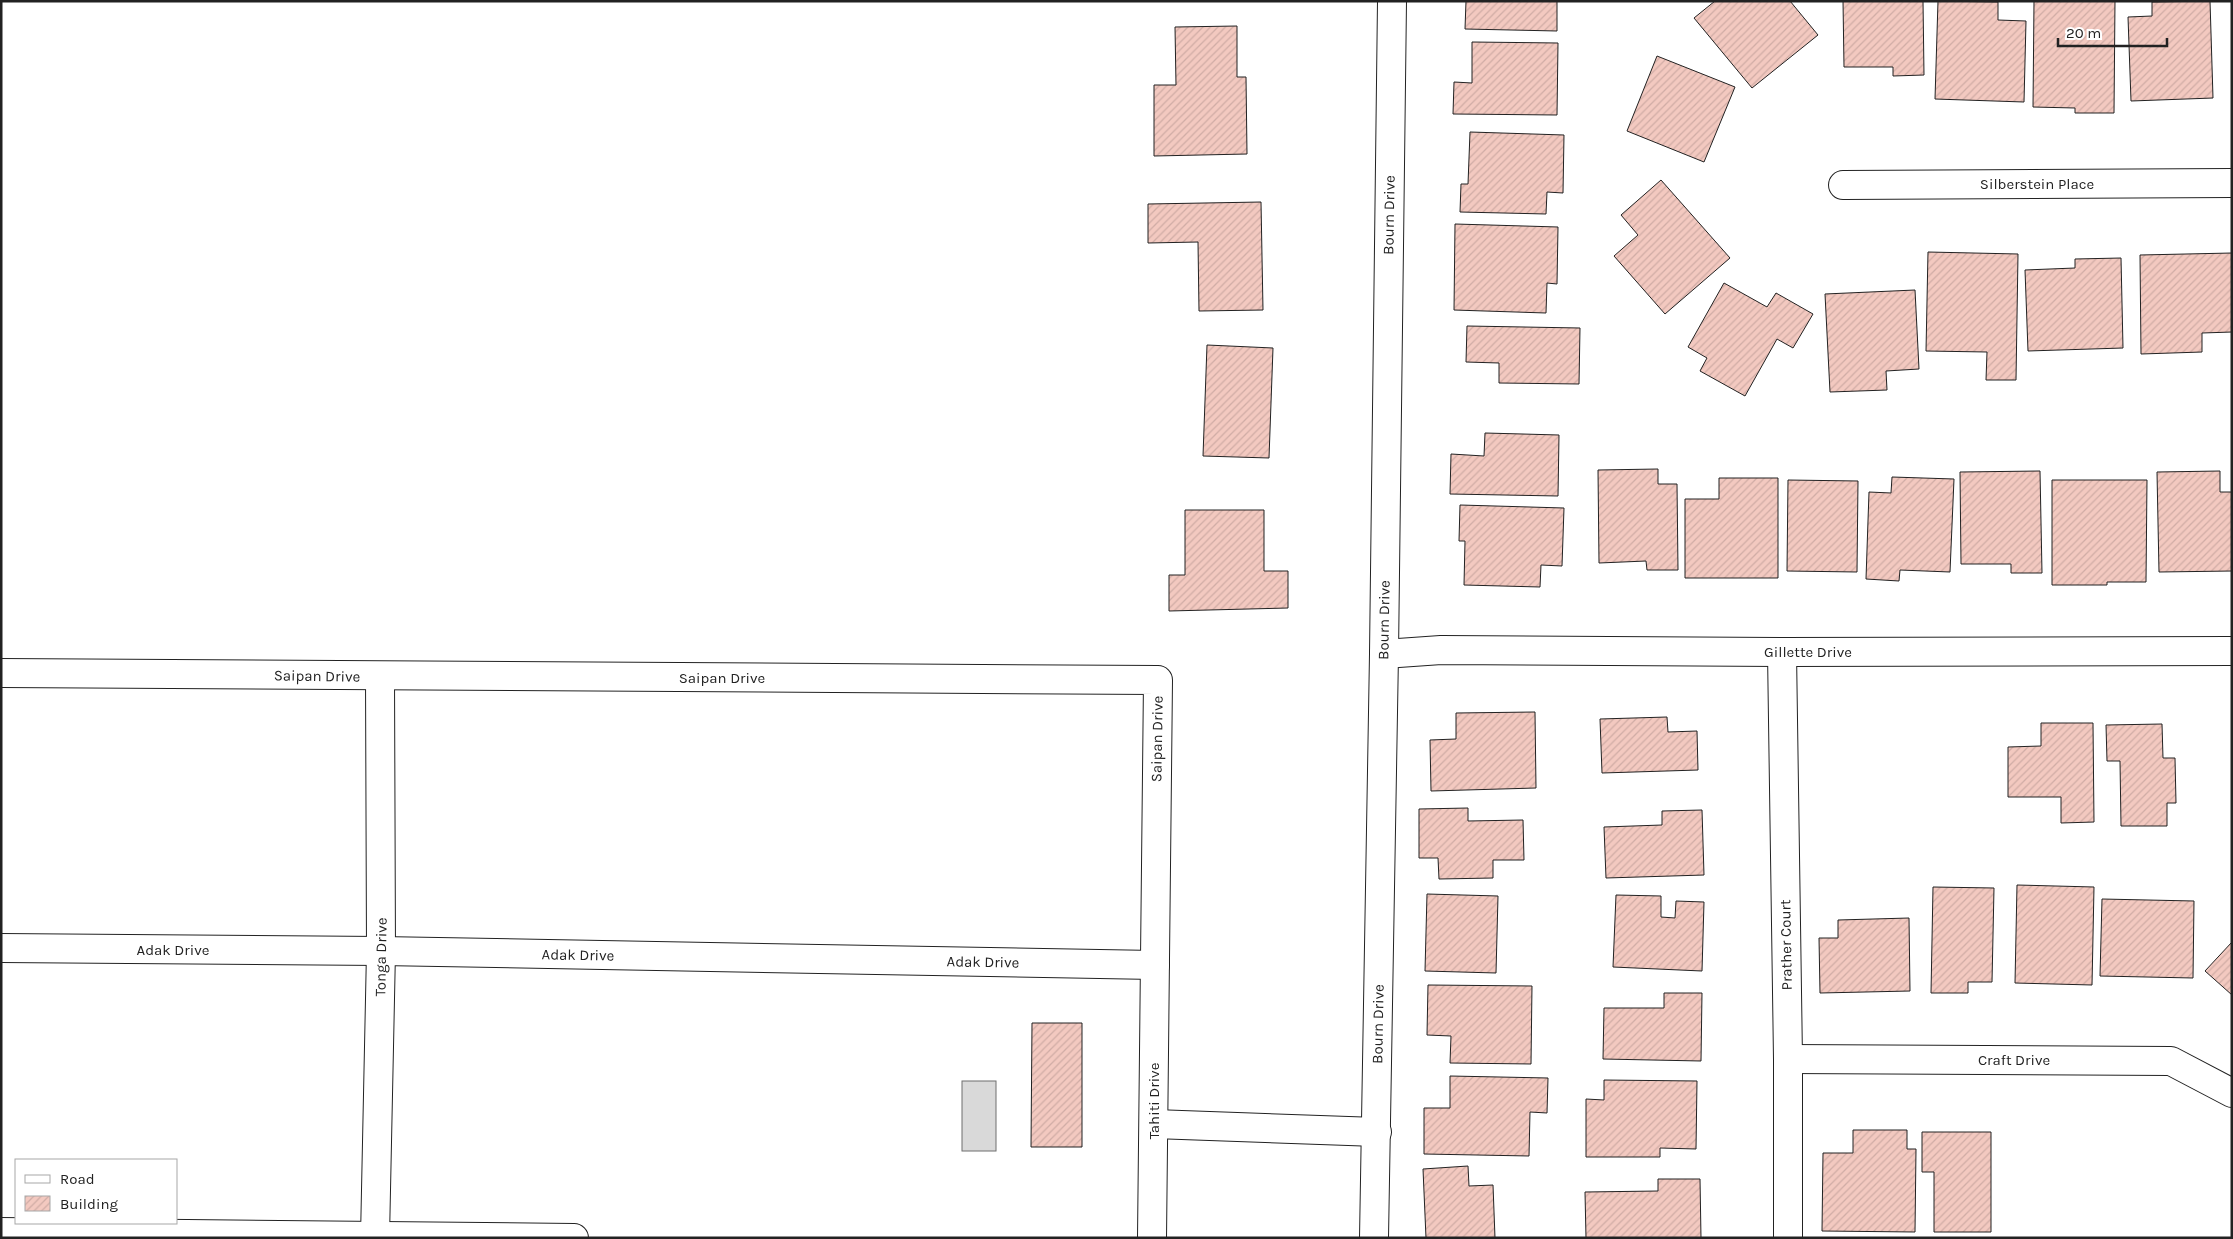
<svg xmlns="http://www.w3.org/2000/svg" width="2233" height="1239" font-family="Karla,sans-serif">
<defs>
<pattern id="building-hatch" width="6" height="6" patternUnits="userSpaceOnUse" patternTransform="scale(1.25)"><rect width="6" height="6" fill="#f3c9c0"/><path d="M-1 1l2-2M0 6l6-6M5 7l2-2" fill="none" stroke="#d0aca5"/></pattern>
</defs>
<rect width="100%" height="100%" fill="#fff"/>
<rect fill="#d9d9d9" stroke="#6f6f6f" x="962" y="1081" width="34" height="70"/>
<g fill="url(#building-hatch)" stroke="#222">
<path d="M1466,1H1557V31L1465,29Z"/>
<path d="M1715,1H1790L1818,35L1752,88L1694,18Z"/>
<path d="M1843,1H1923L1924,75L1893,76V67H1844Z"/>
<path d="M1938,1L1998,2V20L2026,21L2024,102L1935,99Z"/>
<path d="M2034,1H2115L2114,113H2075V108L2033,107Z"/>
<path d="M2210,1L2213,98L2131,101L2128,17L2152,16V2Z"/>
<path d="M1237,26V77H1246L1247,154L1154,156V85H1176L1175,27Z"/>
<path d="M1472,42L1558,43L1557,115L1453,114L1454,82L1472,83Z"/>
<path d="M1657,56L1735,87L1704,162L1627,131Z"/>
<path d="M1470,132L1564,135L1563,193L1547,192L1546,214L1460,212L1461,184H1468Z"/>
<path d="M1661,180L1730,258L1665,314L1614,256L1638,235L1621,215Z"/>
<path d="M1261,202L1263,310L1199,311L1198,242L1148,243V204Z"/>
<path d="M1455,224L1558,227L1557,284L1547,283L1546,313L1454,310Z"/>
<path d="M1928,252L2018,254L2016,380H1986L1987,352L1926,351Z"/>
<path d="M2232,253V332L2202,333V352L2141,354L2140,255Z"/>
<path d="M2121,258L2123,348L2028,351L2025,270L2075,268V259Z"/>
<path d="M1724,283L1767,307L1776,293L1813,314L1793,348L1777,339L1745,396L1700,371L1707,358L1688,347Z"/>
<path d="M1915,290L1919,369L1886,371L1887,390L1830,392L1825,294Z"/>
<path d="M1467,326L1580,328L1579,384L1499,383V363L1466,362Z"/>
<path d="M1207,345L1273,348L1269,458L1203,456Z"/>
<path d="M1485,433L1559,435L1558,496L1450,494L1451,454L1484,456Z"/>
<path d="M1658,469V484H1677L1678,570H1647L1646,561L1599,563L1598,470Z"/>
<path d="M2040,471L2042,573H2011V564H1961L1960,472Z"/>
<path d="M2220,471V492H2232V571L2159,572L2157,472Z"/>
<path d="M1892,477L1954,479L1950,572L1900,570L1899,581L1866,579L1869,492L1891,493Z"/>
<path d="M1719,478H1778V578H1685V499H1719Z"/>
<path d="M1788,480L1858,481L1857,572L1787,571Z"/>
<path d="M2052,480H2147L2146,582H2107V585H2052Z"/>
<path d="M1460,505L1564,508L1562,566L1541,565L1540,587L1464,585L1465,541H1459Z"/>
<path d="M1185,510H1264V571H1288V608L1169,611V575H1185Z"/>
<path d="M1535,712L1536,788L1431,791L1430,740L1456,739V713Z"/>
<path d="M1667,717L1668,732L1697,731L1698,770L1602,773L1600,719Z"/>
<path d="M2041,723H2093L2094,822L2061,823V797H2008V747L2041,746Z"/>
<path d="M2162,724L2163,758H2175L2176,803H2167V826H2121L2120,761H2107L2106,725Z"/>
<path d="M1468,808V821L1523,820L1524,860H1493V878L1439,879L1438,858H1419V809Z"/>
<path d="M1702,810L1704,875L1606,878L1604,827L1662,825V811Z"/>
<path d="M2017,885L2094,887L2092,985L2015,983Z"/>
<path d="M1933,887L1994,888L1992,982H1968V993H1931Z"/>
<path d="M1427,894L1498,896L1496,973L1425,971Z"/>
<path d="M1616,895L1661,896V917L1675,918L1676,901L1704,902L1702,971L1613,967Z"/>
<path d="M2102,899L2194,901L2193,978L2100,976Z"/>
<path d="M1909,918L1910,991L1820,993L1819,938H1838V920Z"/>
<path d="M2232,942V995L2205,971Z"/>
<path d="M1428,985L1532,986L1531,1064L1450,1063L1451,1036L1427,1035Z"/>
<path d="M1664,993H1702L1701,1061L1603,1059L1604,1008H1664Z"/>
<path d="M1032,1023H1082V1147H1031Z"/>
<path d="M1450,1076L1548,1078L1547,1113L1530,1112L1529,1156L1424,1154V1108H1450Z"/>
<path d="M1604,1080L1697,1081L1696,1149L1660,1148V1157H1586V1099L1604,1100Z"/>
<path d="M1853,1130H1907V1149H1916L1915,1232L1822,1231L1823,1153H1853Z"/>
<path d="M1922,1132H1991V1232H1934V1172H1922Z"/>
<path d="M1468,1166L1469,1186L1493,1185L1495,1238H1426L1423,1169Z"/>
<path d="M1658,1179H1700L1701,1238H1586L1585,1192L1658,1191Z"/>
</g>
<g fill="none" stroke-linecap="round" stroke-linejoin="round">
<g stroke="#222" stroke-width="30">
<g id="minor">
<path d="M1843,185L2232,183"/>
<path d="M1782,652L1788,1059V1238"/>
<path d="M1384,654L1441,650L1782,652L2232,651"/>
<path d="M1,673L1158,680L1152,1238"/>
<path d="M1,948L381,951L1155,965"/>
<path d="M1788,1059L2171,1061L2232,1093"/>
<path d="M1154,1124L1377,1132"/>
<path d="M1,1232L574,1238"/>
<path d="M375,1238L381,951L380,676"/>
<path d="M1374,1238L1384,654L1392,1"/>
</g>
</g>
<use href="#minor" stroke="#fff" stroke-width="28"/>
</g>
<g text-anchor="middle" stroke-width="4" stroke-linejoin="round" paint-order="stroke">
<g font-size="15" fill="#222" stroke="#fff">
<text x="2037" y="189">Silberstein Place</text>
<text transform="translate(1389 215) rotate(-89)" y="5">Bourn Drive</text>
<text transform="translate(1384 620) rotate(-89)" y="5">Bourn Drive</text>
<text x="1808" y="657">Gillette Drive</text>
<text transform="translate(317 676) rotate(1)" y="5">Saipan Drive</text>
<text x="722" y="683">Saipan Drive</text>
<text transform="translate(1157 739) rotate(-89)" y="5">Saipan Drive</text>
<text transform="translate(1786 945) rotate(-91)" y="5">Prather Court</text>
<text x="173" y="955">Adak Drive</text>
<text transform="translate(578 955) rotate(1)" y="5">Adak Drive</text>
<text transform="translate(381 957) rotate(-89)" y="5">Tonga Drive</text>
<text transform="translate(983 962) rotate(1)" y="5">Adak Drive</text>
<text transform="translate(1378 1024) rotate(-89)" y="5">Bourn Drive</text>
<text x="2014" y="1065">Craft Drive</text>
<text transform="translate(1154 1101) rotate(-90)" y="5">Tahiti Drive</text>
</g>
</g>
<rect width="2233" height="1239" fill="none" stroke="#222222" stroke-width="5"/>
<rect x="15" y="1159" width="162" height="65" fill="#ffffff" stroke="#a7a7a7"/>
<rect x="25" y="1175" width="25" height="8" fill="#ffffff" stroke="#a7a7a7"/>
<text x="60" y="1184" font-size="15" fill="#222222">Road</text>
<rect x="25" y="1196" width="25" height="15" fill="url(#building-hatch)" stroke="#a7a7a7"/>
<text x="60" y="1209" font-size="15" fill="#222222">Building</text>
<path d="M2058 38v8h109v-8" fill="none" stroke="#222222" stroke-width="2.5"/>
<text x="2066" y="38" font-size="15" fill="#222222" stroke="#ffffff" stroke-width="4" paint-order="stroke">20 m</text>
</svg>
